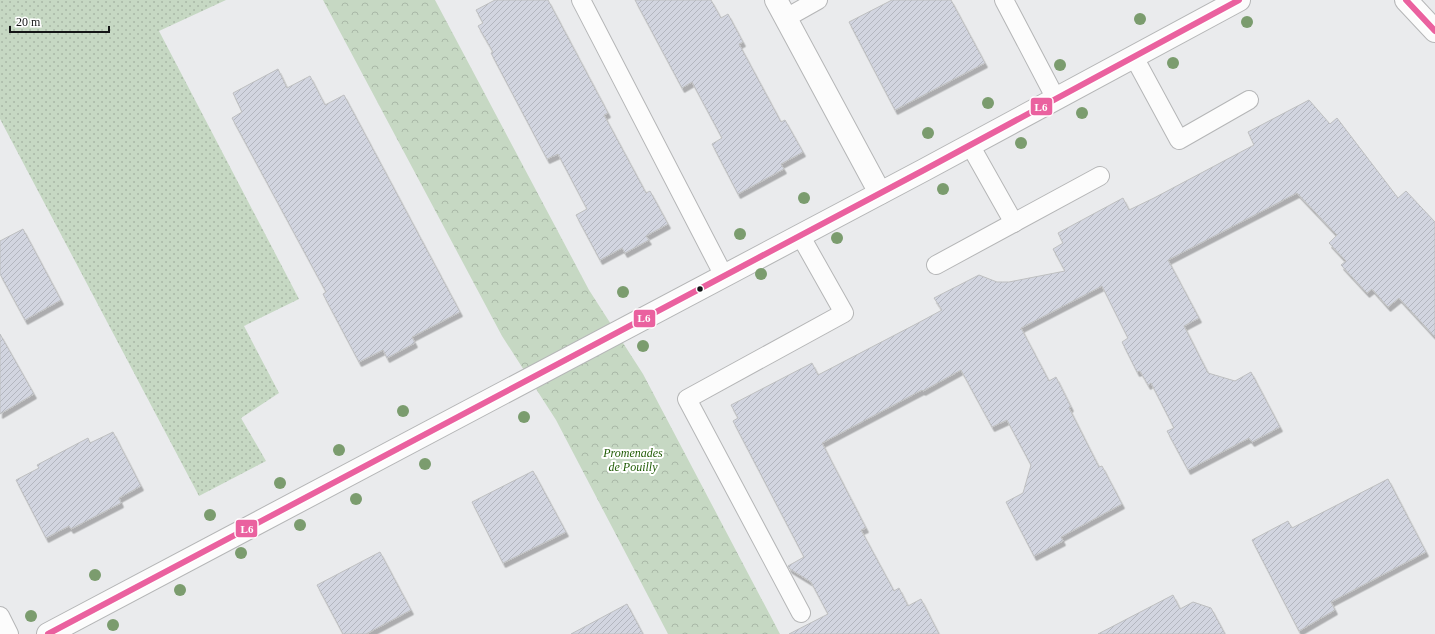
<svg xmlns="http://www.w3.org/2000/svg" width="1435" height="634" font-family="Georgia,serif">
<defs>
<pattern id="grass-dots" width="8" height="8" patternUnits="userSpaceOnUse"><rect width="8" height="8" fill="#c6d8c3"/><path d="M2 2h.1M6 6h.1" fill="none" stroke="#a9b8a7" stroke-width="1.8" stroke-linecap="round"/></pattern>
<pattern id="forest-crowns" width="20" height="18" patternUnits="userSpaceOnUse"><rect width="20" height="18" fill="#c6d8c3"/><path d="M2 6a3 3 0 1 1 6 0M12 15a3 3 0 1 1 6 0" fill="none" stroke="#a9b8a7"/></pattern>
<pattern id="building-hatch" width="6" height="6" patternUnits="userSpaceOnUse"><rect width="6" height="6" fill="#d2d5e0"/><path d="M-1 1l2-2M0 6l6-6M5 7l2-2" fill="none" stroke="#b3b6bf"/></pattern>
<filter id="shadow"><feDropShadow dx="2.5" dy="4.5" stdDeviation="0" flood-color="#0004"/></filter>
</defs>
<rect width="100%" height="100%" fill="#eaebed"/>
<path fill="url(#grass-dots)" d="M0,0H226L159,31L299,299L244,326L279,393L241,418L266,461L199,496L0,119Z"/>
<path fill="url(#forest-crowns)" d="M323,0H435L589,290L643,374L780,634H668L556,420L502,336Z"/>
<g fill="url(#building-hatch)" stroke="#bebfc0" filter="url(#shadow)">
<path d="M495,0H548L608,113L604,115L646,193L650,191L668,224L646,236L649,240L625,253L622,248L600,260L576,215L587,209L558,154L547,159L491,53L493,52L478,26L483,23L476,10Z"/>
<path d="M635,0H711L721,18L728,14L743,42L739,44L781,122L785,120L803,152L781,164L784,169L738,194L712,144L722,138L692,82L682,88Z"/>
<path d="M892,0H951L985,63L895,110L849,22Z"/>
<path d="M278,69L287,88L310,76L325,105L344,95L460,312L412,337L415,343L387,358L383,350L359,362L323,294L326,292L232,118L242,112L233,93Z"/>
<path d="M1309,100L1330,124L1337,118L1398,198L1406,191L1435,222V337L1399,298L1388,307L1372,289L1367,293L1341,265L1346,261L1329,243L1337,235L1297,193L1168,260L1199,318L1184,326L1208,373L1235,381L1251,372L1280,427L1252,442L1249,438L1188,470L1167,431L1174,428L1151,383L1148,385L1140,371L1137,372L1122,342L1128,338L1102,286L1021,328L1049,381L1056,377L1071,407L1069,408L1099,467L1102,466L1122,504L1061,537L1063,541L1034,556L1006,502L1023,493L1031,465L1007,420L992,427L961,370L923,391L922,390L822,443L866,528L861,530L894,591L899,588L908,606L921,599L939,634H789L828,614L811,582L790,569L788,566L804,557L733,421L738,418L731,405L812,363L818,375L918,323L942,310L934,298L979,275L997,282H1009L1065,271L1053,249L1063,243L1058,233L1123,198L1129,210L1154,198L1254,145L1248,132Z"/>
<path d="M23,229L61,300L25,320L0,274V241Z"/>
<path d="M0,334L34,394L0,414Z"/>
<path d="M113,432L141,486L119,498L121,503L71,529L69,526L46,538L16,480L39,468L37,465L88,438L90,443Z"/>
<path d="M533,471L566,532L503,563L472,502Z"/>
<path d="M1388,479L1426,552L1331,602L1335,610L1299,631L1252,540L1288,521L1292,528Z"/>
<path d="M380,552L411,610L366,634H343L317,585Z"/>
<path d="M1173,595L1180,609L1193,602L1211,608L1225,634H1098Z"/>
<path d="M627,604L643,634H571Z"/>
</g>
<g fill="none" stroke-linecap="round" stroke-linejoin="round">
<g stroke="#b5b6b7" stroke-width="20">
<g id="lane">
<path d="M581,0L724,276"/>
<path d="M1004,0L1056,99"/>
<path d="M786,18L818,0"/>
<path d="M1134,57L1179,140L1249,100"/>
<path d="M970,145L1014,223"/>
<path d="M800,235L844,313L687,399L801,613"/>
<path d="M936,265L1100,176"/>
<path d="M0,616L9,634"/>
</g>
</g>
<g stroke="#b5b6b7" stroke-width="24">
<g id="street">
<path d="M776,0L880,193"/>
<path d="M48,634L924,170L1239,0"/>
</g>
</g>
<g stroke="#b5b6b7" stroke-width="24">
<path id="secondary" d="M1406,0L1435,31"/>
</g>
<use href="#lane" stroke="#fcfcfc" stroke-width="18"/>
<use href="#street" stroke="#fcfcfc" stroke-width="22"/>
<use href="#secondary" stroke="#fcfcfc" stroke-width="22"/>
<g stroke="#fff" stroke-width="9">
<g id="bus-1">
<path d="M1406,0L1435,31"/>
<path d="M48,634L924,170L1239,0"/>
</g>
</g>
<use href="#bus-1" stroke="#ea619f" stroke-width="6"/>
</g>
<g fill="#7b9c6e">
<circle cx="1140" cy="19" r="6"/>
<circle cx="1247" cy="22" r="6"/>
<circle cx="1173" cy="63" r="6"/>
<circle cx="1060" cy="65" r="6"/>
<circle cx="988" cy="103" r="6"/>
<circle cx="1082" cy="113" r="6"/>
<circle cx="928" cy="133" r="6"/>
<circle cx="1021" cy="143" r="6"/>
<circle cx="943" cy="189" r="6"/>
<circle cx="804" cy="198" r="6"/>
<circle cx="740" cy="234" r="6"/>
<circle cx="837" cy="238" r="6"/>
<circle cx="761" cy="274" r="6"/>
<circle cx="623" cy="292" r="6"/>
<circle cx="643" cy="346" r="6"/>
<circle cx="403" cy="411" r="6"/>
<circle cx="524" cy="417" r="6"/>
<circle cx="339" cy="450" r="6"/>
<circle cx="425" cy="464" r="6"/>
<circle cx="280" cy="483" r="6"/>
<circle cx="356" cy="499" r="6"/>
<circle cx="210" cy="515" r="6"/>
<circle cx="300" cy="525" r="6"/>
<circle cx="241" cy="553" r="6"/>
<circle cx="95" cy="575" r="6"/>
<circle cx="180" cy="590" r="6"/>
<circle cx="31" cy="616" r="6"/>
<circle cx="113" cy="625" r="6"/>
</g>
<circle fill="#141516" stroke="#fff" stroke-width="1.5" cx="700" cy="289" r="3.5"/>
<g text-anchor="middle" stroke-width="4" stroke-linejoin="round" paint-order="stroke">
<g font-size="12" font-style="italic" fill="#215c06" stroke="#fff">
<text x="633" y="457">Promenades<tspan x="633" dy="14">de Pouilly</tspan></text>
</g>
</g>
<g stroke="#fff" stroke-width="1.5">
<rect x="1030" y="97" width="23" height="19" rx="4" fill="#ea619f"/>
<rect x="633" y="309" width="23" height="19" rx="4" fill="#ea619f"/>
<rect x="235" y="519" width="23" height="19" rx="4" fill="#ea619f"/>
</g>
<g font-size="11" text-anchor="middle" font-weight="bold" fill="#fff">
<text x="1041" y="111">L6</text>
<text x="644" y="322">L6</text>
<text x="247" y="533">L6</text>
</g>
<path d="M10 26v6h99v-6" fill="none" stroke="#141516" stroke-width="2"/>
<text x="16" y="26" font-size="12" fill="#141516" stroke="#ffffff" stroke-width="3" paint-order="stroke">20 m</text>
</svg>
